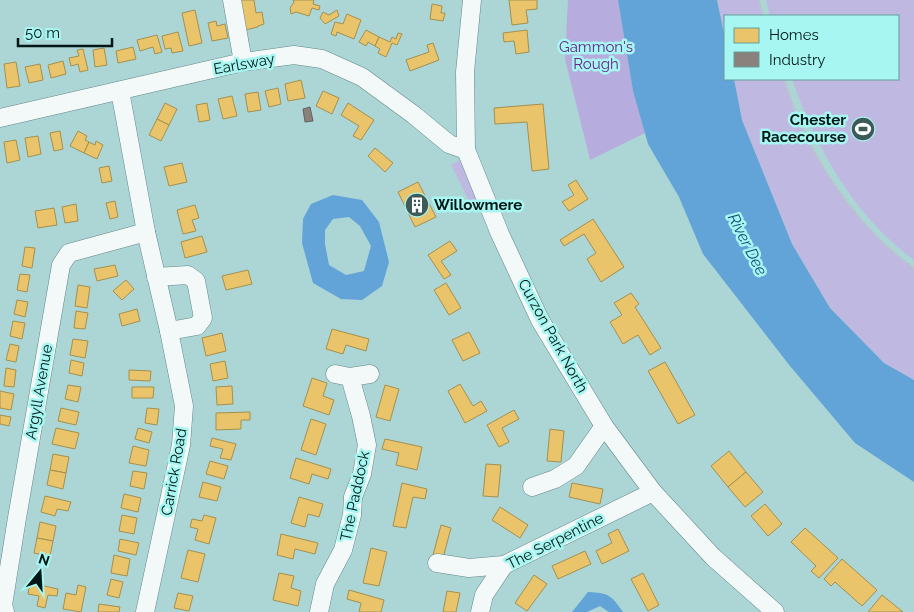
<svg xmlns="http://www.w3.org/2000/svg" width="914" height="612" font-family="Raleway,sans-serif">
<rect width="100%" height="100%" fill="#acd6d5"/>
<g fill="#bfb9e2">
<path d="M717,0H759L763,16H725V38Z"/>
<path d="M766,0H914V260C854,216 816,148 792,79H898V16H770Z"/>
<path d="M734,79H784C790,95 795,113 803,129C828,182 866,233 914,268V380L884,363L830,308L792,244L742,120Z"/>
<path d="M460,160L471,172L484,209L474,211L451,165Z"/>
</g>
<path fill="#b6acdd" d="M568,0H618L633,91L645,133L590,160L565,59Z"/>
<g fill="#62a3d8" fill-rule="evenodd">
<path d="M618,0H717L725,38V79H734L742,120L792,244L830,308L884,363L914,380V482L855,443L790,366L703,254L679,197L648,144L633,91Z"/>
<path d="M333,195L362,200L379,222L389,262L382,286L362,300L341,299L313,283L302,243L303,219L311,204ZM349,217L360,226L371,246L364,271L346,275L329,265L325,244V230L333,219Z"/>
<path d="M588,592C609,593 611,595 623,612H609L600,606L587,612H572Z"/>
</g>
<g fill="#e9c46a" stroke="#a39051">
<path d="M243,0H254L256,13L262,12L264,24L258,26V27L245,30L239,1Z"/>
<path d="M293,0H314L313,4L320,6L319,10L312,8L309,16L296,12L291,14L290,8L294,2Z"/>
<path d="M509,0H537V9L526,10L528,23L512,25Z"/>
<path d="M432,4L442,6L441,13H445L443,21L430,19Z"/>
<path d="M195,10L202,43L189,46L182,13Z"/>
<path d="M337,10L339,16L325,24L320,18L323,12L329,15Z"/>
<path d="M347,14L361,20L354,39L337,32L336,36L331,34L335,22L343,24Z"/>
<path d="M216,21L217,26L225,24L228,38L212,41L208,23Z"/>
<path d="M366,30L379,37L375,46L368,42L366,46L359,42Z"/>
<path d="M527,30L529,52L516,54L514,41L504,42L503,33Z"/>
<path d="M178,32L183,51L172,53L171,48L165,49L162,36Z"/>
<path d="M398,33L402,34L397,45L392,43L386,57L378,53L380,49L375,46L379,37L390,42L392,37L396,39Z"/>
<path d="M157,35L162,52L155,54L153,47L140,51L137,40Z"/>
<path d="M433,43L439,60L410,71L406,60L429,52L427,45Z"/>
<path d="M133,47L136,59L118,63L116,51Z"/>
<path d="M104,48L107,65L95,67L93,50Z"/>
<path d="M83,49L88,70L80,72L78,64L71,66L69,58L79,56L77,50Z"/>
<path d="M63,61L66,74L51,78L48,65Z"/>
<path d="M16,62L20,86L7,88L4,64Z"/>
<path d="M40,64L43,80L29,83L25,67Z"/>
<path d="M301,80L305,98L288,101L285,84Z"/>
<path d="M278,88L281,104L269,107L265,91Z"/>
<path d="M323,91L339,98L332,114L316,106Z"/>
<path d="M258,92L261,110L248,112L245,94Z"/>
<path d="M232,96L237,116L223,119L218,99Z"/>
<path d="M165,103L177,109L169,125L157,119Z"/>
<path d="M207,103L210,120L199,122L196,105Z"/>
<path d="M348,103L374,120L361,140L353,136L359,126L341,115Z"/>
<path d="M543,104L549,169L532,171L527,122L495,124L494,108Z"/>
<path d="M157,119L169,125L161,141L149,135Z"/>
<path d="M60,131L63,149L54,151L50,133Z"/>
<path d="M78,131L87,136L85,140L89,142L84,153L70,146Z"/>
<path d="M38,136L41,154L28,157L25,138Z"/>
<path d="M16,140L20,160L7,163L4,142Z"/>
<path d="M96,141L103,145L97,159L84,153L89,142L95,145Z"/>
<path d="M375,148L393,163L385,172L368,156Z"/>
<path d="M182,163L187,182L169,186L164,167Z"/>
<path d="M109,166L112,181L102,183L99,168Z"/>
<path d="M576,180L588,199L569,211L562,202L574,195L568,185Z"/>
<path d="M418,182L436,217L415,227L398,192Z"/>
<path d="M115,201L118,217L110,219L106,203Z"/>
<path d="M76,204L78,221L65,223L62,207Z"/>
<path d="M195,205L199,218L192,220L196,231L183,234L177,210Z"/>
<path d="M54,208L57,225L38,228L35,211Z"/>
<path d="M593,219L624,267L601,282L587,259L596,253L584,234L564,246L560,240Z"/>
<path d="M202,236L207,252L185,258L181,242Z"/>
<path d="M450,241L457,251L441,261L451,275L444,279L428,255Z"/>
<path d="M25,247L35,248L32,268L22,266Z"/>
<path d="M115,265L118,276L97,281L94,269Z"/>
<path d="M248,270L252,284L226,290L222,276Z"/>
<path d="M20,274L30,275L27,292L17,290Z"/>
<path d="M126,280L134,289L122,300L113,291Z"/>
<path d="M446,283L461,308L449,315L434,290Z"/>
<path d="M78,285L90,287L87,308L75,306Z"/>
<path d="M631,293L639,304L635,307L661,348L650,355L638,335L623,344L610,322L622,315L614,303Z"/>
<path d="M17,300L28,302L25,317L14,314Z"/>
<path d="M137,309L140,321L122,326L119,314Z"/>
<path d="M76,311L88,313L85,329L74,328Z"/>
<path d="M13,321L25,323L22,339L10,336Z"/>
<path d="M332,329L369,339L366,351L346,345L343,354L326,349Z"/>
<path d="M469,332L480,353L463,361L452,340Z"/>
<path d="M222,333L226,351L206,356L202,338Z"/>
<path d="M73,339L88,341L85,358L70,355Z"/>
<path d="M10,344L19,346L16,362L6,360Z"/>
<path d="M71,360L84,363L82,376L69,373Z"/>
<path d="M225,361L228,378L213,381L210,364Z"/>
<path d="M665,362L695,415L678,424L648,371Z"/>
<path d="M6,368L16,370L14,387L4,386Z"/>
<path d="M129,370L151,371L150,381L129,380Z"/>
<path d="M312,378L327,383L323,396L334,400L329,415L303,406Z"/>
<path d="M460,384L473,406L481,401L487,411L465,423L448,391Z"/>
<path d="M68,385L81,387L78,402L65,399Z"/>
<path d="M385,385L399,389L390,421L376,417Z"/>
<path d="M232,386L233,404L217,405L216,387Z"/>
<path d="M132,387H154L153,398H132Z"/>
<path d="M0,391L14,394L11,410L0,408Z"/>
<path d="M61,408L79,412L76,425L58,421Z"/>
<path d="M147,408L159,409L157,425L145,423Z"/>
<path d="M514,410L519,419L502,428L509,442L499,447L487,425Z"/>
<path d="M250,412V420H241V429L216,430V413Z"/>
<path d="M0,415L11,417L9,426L0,424Z"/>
<path d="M311,419L326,424L316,455L301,450Z"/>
<path d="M56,428L79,433L75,449L52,444Z"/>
<path d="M138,428L152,432L149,443L135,439Z"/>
<path d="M550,429L564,431L561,462L547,461Z"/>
<path d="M212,438L236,444L231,460L220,458L223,449L210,446Z"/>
<path d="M385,439L422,447L417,470L396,465L399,453L382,449Z"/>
<path d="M133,446L149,450L146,466L129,463Z"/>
<path d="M729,451L746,472L728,487L711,466Z"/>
<path d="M53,454L69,457L66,473L50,470Z"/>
<path d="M296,458L331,469L328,479L312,474L309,484L290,478Z"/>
<path d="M210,461L228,466L224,479L206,474Z"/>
<path d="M486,464L501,465L498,497L483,496Z"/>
<path d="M50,470L66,473L63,489L47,485Z"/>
<path d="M133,471L147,473L144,489L130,486Z"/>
<path d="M746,472L763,492L745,507L728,487Z"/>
<path d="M203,482L221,487L217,501L199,497Z"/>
<path d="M402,483L427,489L425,499L413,497L406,528L393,526Z"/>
<path d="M572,483L603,489L600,504L569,497Z"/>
<path d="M124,494L141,498L138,512L121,508Z"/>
<path d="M45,496L71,502L68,511L57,509L55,516L41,512Z"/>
<path d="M299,497L323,504L319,517L308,514L305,527L291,523Z"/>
<path d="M765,504L782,524L768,536L751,516Z"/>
<path d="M500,507L528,525L520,538L492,520Z"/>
<path d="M122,515L137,518L134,534L119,531Z"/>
<path d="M204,515L216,518L209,544L195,540L198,529L190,527L192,519L202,521Z"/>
<path d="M40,522L56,526L53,541L37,538Z"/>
<path d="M441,525L451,528L443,558L433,555Z"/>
<path d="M805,528L838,558L819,578L811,571L816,566L791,542Z"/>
<path d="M618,529L629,551L602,564L596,551L612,543L608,534Z"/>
<path d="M281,534L318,543L315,554L295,549L293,559L277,555Z"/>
<path d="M37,538L53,541L50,556L34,553Z"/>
<path d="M120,539L139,543L136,555L118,551Z"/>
<path d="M371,548L387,552L379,586L363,583Z"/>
<path d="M188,550L205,554L198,582L181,578Z"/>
<path d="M585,551L591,564L558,579L552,566Z"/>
<path d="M114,555L130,559L127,576L111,573Z"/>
<path d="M842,559L877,590L862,606L835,582L831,586L824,579Z"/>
<path d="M279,573L294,576L291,588L301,591L298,606L273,600Z"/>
<path d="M643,573L659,605L648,611L631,579Z"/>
<path d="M534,575L547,584L527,611L515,603Z"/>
<path d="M111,579L123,582L119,598L107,595Z"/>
<path d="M30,583L58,589L57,596L48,595L45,608L37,606L39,596L28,594Z"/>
<path d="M78,585L86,587L81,612L63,609L66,593L76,595Z"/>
<path d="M349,590L384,600L381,612H359L361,603L347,599Z"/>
<path d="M447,591L460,593L456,612H443Z"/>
<path d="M178,593L193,596L189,611L174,608Z"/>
<path d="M882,595L903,612H868Z"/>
<path d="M99,604L120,607L119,612H98Z"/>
</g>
<path fill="#8a817c" stroke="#61615d" d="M310,107L313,121L305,122L303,109Z"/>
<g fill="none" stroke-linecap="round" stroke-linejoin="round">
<g stroke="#628786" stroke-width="19">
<g id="minor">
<path d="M232,0L243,62"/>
<path d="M472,0L465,72L466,150L500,234L540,320L604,426L653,492L713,557L775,612"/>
<path d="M120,91L146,232L169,331L184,406L181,445L145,612"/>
<path d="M0,118L243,62L294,55L322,59L362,77L414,115L449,144L466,150"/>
<path d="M156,277L188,275L196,281L203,318L197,326L169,331"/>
<path d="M335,374L350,377L370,374"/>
<path d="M532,487L555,479L576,466L604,426"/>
<path d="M437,563L469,568L504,565"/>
<path d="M5,612L3,605L17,518L61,265L69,253L146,232"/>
<path d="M319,612L325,584L343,550L352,515L353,497L362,474L367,445L361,416L350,377"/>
<path d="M480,612L484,595L504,565L653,492"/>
</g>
</g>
<g stroke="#bac6c5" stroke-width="2.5" stroke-dasharray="2.5 2.5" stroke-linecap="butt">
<path d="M759,0L763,16"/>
<path d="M784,79C790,95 795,113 803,129C828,182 866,233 914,268"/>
</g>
<use href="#minor" stroke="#f3f9f9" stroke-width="18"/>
</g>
<defs>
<g id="stadium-disc" transform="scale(1.25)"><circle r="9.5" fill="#3d5a59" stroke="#a8f6f1"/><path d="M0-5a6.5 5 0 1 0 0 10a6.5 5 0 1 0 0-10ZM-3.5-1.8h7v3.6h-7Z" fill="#fff"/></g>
<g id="building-disc" transform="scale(1.25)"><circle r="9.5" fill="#3d5a59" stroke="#a8f6f1"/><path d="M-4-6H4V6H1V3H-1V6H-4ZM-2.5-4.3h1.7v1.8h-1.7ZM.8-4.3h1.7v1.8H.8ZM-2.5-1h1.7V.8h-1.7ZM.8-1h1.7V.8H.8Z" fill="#fff"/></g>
</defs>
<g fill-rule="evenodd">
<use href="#stadium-disc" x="863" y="129"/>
<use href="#building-disc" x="417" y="205"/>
</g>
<g text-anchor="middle" stroke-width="5" stroke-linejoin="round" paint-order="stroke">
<g font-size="15" fill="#67238b" stroke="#a8f6f1">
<text x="596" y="52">Gammon's<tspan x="596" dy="17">Rough</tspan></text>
</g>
<g font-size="15" fill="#011716" stroke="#a8f6f1">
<text transform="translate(244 64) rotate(-10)" y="5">Earlsway</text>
<text transform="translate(553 336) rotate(61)" y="5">Curzon Park North</text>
<text transform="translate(39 392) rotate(-80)" y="5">Argyll Avenue</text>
<text transform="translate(174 472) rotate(-80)" y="5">Carrick Road</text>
<text transform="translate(355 496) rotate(-78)" y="5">The Paddock</text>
<text transform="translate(555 541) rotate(-27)" y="5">The Serpentine</text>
</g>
<g font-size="15" font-weight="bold" fill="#011716" stroke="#a8f6f1" text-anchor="end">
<text x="846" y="125">Chester<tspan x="846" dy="17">Racecourse</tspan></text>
<text x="434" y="210" text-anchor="start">Willowmere</text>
</g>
<g font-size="16" font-style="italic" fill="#184c7e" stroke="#a8f6f1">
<text transform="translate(748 244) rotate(63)" y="6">River Dee</text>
</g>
</g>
<rect x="724" y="15" width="175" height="65" fill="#a8f6f1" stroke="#659d99"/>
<rect x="734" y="28" width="25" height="15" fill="#e9c46a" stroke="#659d99"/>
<text x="769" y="40" font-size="15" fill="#011716">Homes</text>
<rect x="734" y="52" width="25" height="15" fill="#8a817c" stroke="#659d99"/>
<text x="769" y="65" font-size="15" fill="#011716">Industry</text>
<g transform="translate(40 572) rotate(18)" stroke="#a8f6f1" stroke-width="4" paint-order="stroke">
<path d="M0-4L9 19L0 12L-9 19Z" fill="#011716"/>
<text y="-8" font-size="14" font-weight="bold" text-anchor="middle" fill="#011716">N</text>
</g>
<path d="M18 38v8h94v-8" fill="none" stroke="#011716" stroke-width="2.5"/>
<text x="25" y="38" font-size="15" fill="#011716" stroke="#a8f6f1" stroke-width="4" paint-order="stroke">50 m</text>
</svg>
